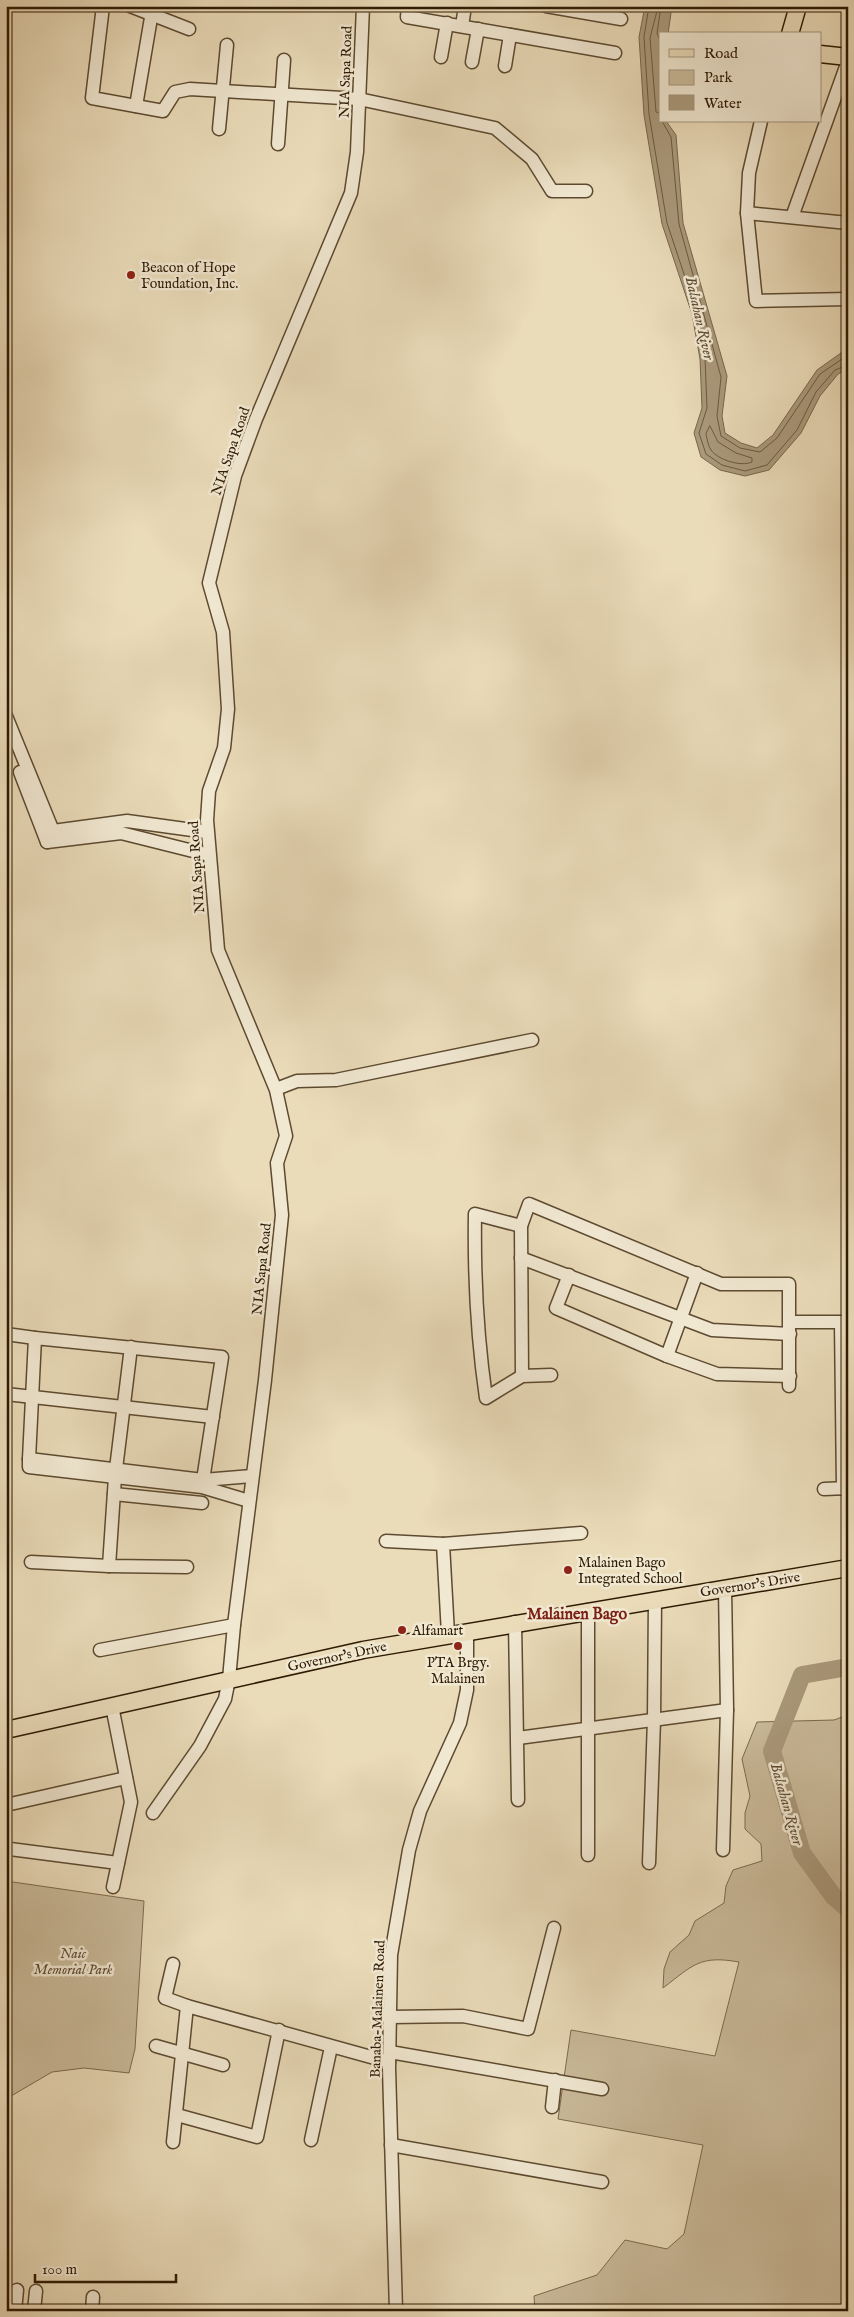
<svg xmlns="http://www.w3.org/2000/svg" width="854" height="2317" font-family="'IM FELL English',serif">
<rect width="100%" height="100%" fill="#eadbb9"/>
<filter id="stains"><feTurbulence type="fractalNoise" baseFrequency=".004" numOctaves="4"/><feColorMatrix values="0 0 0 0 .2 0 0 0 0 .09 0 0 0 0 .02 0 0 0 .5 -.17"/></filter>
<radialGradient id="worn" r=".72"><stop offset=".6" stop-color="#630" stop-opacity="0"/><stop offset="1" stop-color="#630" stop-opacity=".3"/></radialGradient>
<g fill="#caba9a" stroke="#7c6a4e">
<path d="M848,1715V2311H535L534,2296L597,2275L625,2240L667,2249L684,2234L703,2145L558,2119L571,2030L715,2056L739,1962C700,1955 693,1965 663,1988L664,1969L670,1952L689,1935L695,1921L724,1903L726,1886L733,1870L762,1861L761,1844L745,1829V1813L750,1796L742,1759L757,1722L834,1720Z"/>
<path d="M6,1881L144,1901L135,2049L129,2073L84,2068L52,2072L6,2099Z"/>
</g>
<path fill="#aa997b" stroke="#78664b" d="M645,6H672L668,34H660V121H666L676,135L683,223L727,376L722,416L725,433L741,443L757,448L773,435L817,370L848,348V369L838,374L820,396L801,433L769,470L745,476L720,470L701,457L694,433L702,408L700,359L692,314L662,224L644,115L639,37Z"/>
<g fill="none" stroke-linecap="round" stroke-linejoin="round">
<g stroke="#6c5a3f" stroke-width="1">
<path d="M649,6L644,37L649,114L667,223L697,313L705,358L707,408L699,433L706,454L722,465L745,471L767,465L797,430L816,392L835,370L848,365"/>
<path d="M660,41L657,33L660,13L657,11L650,38L656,112L660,113"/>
<path d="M662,121L671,137L679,224L721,377L717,416L721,436L740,448L760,452L777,438L820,374L848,355"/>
<path d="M710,426L718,442L736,453L752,458V462C741,467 718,460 711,450C708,446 707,438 706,434Z"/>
</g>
<path stroke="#aa997b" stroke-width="18" d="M848,1667L802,1675L772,1751L802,1853L834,1897L848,1909"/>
<g stroke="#5d4a30" stroke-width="15">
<g id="minor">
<path d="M103,6L92,98L163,111L175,92L190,89L359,99L495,128L532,159L552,191H586"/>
<path d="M130,6L189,29"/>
<path d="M408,6L407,17L615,53"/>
<path d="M546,6L621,19"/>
<path d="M462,26L465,6"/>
<path d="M441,57L447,23"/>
<path d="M472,62L478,29"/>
<path d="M505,66L510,35"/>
<path d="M136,106L153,6"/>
<path d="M761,121L749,173L747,213L756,301L848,299"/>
<path d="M219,129L227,45"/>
<path d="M278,144L284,60"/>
<path d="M747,213L848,223"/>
<path d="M792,217L848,61"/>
<path d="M6,716L53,831"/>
<path d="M20,772L47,842"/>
<path d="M53,831L127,821L207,832"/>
<path d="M47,842L121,833L209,855"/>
<path d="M276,1089L297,1081L336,1080L532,1040"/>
<path d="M521,1226L475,1214C474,1276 477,1336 486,1398L522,1376L551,1375"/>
<path d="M521,1258L712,1330L790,1334"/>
<path d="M569,1275L556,1308L667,1356L717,1374L790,1376"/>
<path d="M790,1322H848"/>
<path d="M841,1323L843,1489"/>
<path d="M6,1334L35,1338"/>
<path d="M131,1347L115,1477L109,1566L187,1567"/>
<path d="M667,1356L697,1273"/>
<path d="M522,1376L521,1226L529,1204L721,1284H789V1386"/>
<path d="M6,1394L213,1417"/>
<path d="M29,1459L35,1338L222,1357L203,1480L252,1476"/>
<path d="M202,1487L203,1480L29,1459V1467L202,1487L249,1501"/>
<path d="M824,1489L848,1488"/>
<path d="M114,1494L202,1503"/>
<path d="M386,1541L444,1544"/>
<path d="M31,1562L109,1566"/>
<path d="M515,1622L518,1800"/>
<path d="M448,1634L443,1544L581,1533"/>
<path d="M100,1650L234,1625"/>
<path d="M112,1706L131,1802L113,1887"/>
<path d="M518,1738L727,1710"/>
<path d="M6,1805L126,1778"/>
<path d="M153,1813L200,1746L225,1699L229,1679L234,1625L265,1380L282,1215L277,1163L286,1136L276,1090L218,950L207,820L209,791L224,748L228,709L223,632L209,583L235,476L256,419L351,193L357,152L363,6"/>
<path d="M10,1849L118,1863"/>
<path d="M723,1850L727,1710L725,1588"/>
<path d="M588,1855V1610"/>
<path d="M649,1863L654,1720L655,1599"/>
<path d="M173,1964L165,1998L187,2006"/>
<path d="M391,2017L463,2016L528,2029L554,1928"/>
<path d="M156,2046L223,2065"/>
<path d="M390,2052L602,2089"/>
<path d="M552,2107L555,2080"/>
<path d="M177,2115L257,2137L279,2030"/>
<path d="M311,2140L331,2047"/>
<path d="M173,2142L187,2006L389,2062"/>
<path d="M391,2145L602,2182"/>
<path d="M15,2311L17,2290"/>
<path d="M34,2311L36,2291"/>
<path d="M92,2311L93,2297"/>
<path d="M396,2311L389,2068L391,1955L409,1850L420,1811L460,1723L467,1690V1631"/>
</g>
</g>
<g stroke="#2e1a03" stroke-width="19">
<g id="major">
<path d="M790,34L798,6"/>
<path d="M820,54L848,57"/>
<path d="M6,1730L363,1650L848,1568"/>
</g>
</g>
<use href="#minor" stroke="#f1e8d2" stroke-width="12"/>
<use href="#major" stroke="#eadbb9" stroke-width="16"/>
</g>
<g fill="#8f2418" stroke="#f1e8d2" stroke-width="2">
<circle cx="131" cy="275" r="5"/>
<circle cx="568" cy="1570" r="5"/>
<circle cx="402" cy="1630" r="5"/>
<circle cx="458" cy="1646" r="5"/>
</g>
<g text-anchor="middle" stroke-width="5" stroke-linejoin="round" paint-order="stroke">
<g font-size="14" fill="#2e1a03" stroke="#f1e8d2">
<text transform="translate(345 72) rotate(-88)" y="5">NIA Sapa Road</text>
<text transform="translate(230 451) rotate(-71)" y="5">NIA Sapa Road</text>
<text transform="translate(196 867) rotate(-94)" y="5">NIA Sapa Road</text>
<text transform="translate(261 1269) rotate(-84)" y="5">NIA Sapa Road</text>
<text transform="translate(750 1584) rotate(-9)" y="5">Governor's Drive</text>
<text transform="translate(337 1656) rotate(-12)" y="5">Governor's Drive</text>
<text transform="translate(377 2009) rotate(-88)" y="5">Banaba-Malainen Road</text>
</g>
<g font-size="14" fill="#2e1a03" stroke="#f1e8d2" text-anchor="start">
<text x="141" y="272">Beacon of Hope<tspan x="141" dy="16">Foundation, Inc.</tspan></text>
<text x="578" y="1567">Malainen Bago<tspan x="578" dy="16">Integrated School</tspan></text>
<text x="412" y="1635">Alfamart</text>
<text x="458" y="1667" text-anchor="middle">PTA Brgy.<tspan x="458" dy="16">Malainen</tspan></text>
</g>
<g font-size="14" font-style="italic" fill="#5d4a30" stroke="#f1e8d2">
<text x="73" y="1958">Naic<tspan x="73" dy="16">Memorial Park</tspan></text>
</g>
<g font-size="15" font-style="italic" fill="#604d33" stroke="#f1e8d2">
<text transform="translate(700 318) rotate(77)" y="5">Balsahan River</text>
<text transform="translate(787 1804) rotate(74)" y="5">Balsahan River</text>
</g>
<g font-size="16" font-weight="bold" fill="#7a1f14" stroke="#f1e8d2">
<text x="577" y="1619">Malainen Bago</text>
</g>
</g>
<rect width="854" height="2317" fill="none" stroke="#eadbb9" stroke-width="25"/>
<rect x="8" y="8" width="839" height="2302" fill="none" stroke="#2e1a03" stroke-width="2.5"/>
<rect x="12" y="12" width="829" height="2292" fill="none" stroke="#2e1a03"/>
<rect x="659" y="32" width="162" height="90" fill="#f1e8d2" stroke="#a3967f"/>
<rect x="669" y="49" width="25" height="8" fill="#eadbb9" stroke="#a3967f"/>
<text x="704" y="58" font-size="15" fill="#2e1a03">Road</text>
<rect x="669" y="70" width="25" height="15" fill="#caba9a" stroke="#a3967f"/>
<text x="704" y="82" font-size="15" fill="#2e1a03">Park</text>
<rect x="669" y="95" width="25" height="15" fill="#aa997b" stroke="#a3967f"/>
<text x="704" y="108" font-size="15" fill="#2e1a03">Water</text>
<path d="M35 2274v8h141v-8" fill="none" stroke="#2e1a03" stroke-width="2.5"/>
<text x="42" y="2274" font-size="15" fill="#2e1a03" stroke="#f1e8d2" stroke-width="4" paint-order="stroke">100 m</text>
<rect width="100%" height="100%" filter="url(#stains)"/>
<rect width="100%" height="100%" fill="url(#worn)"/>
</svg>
